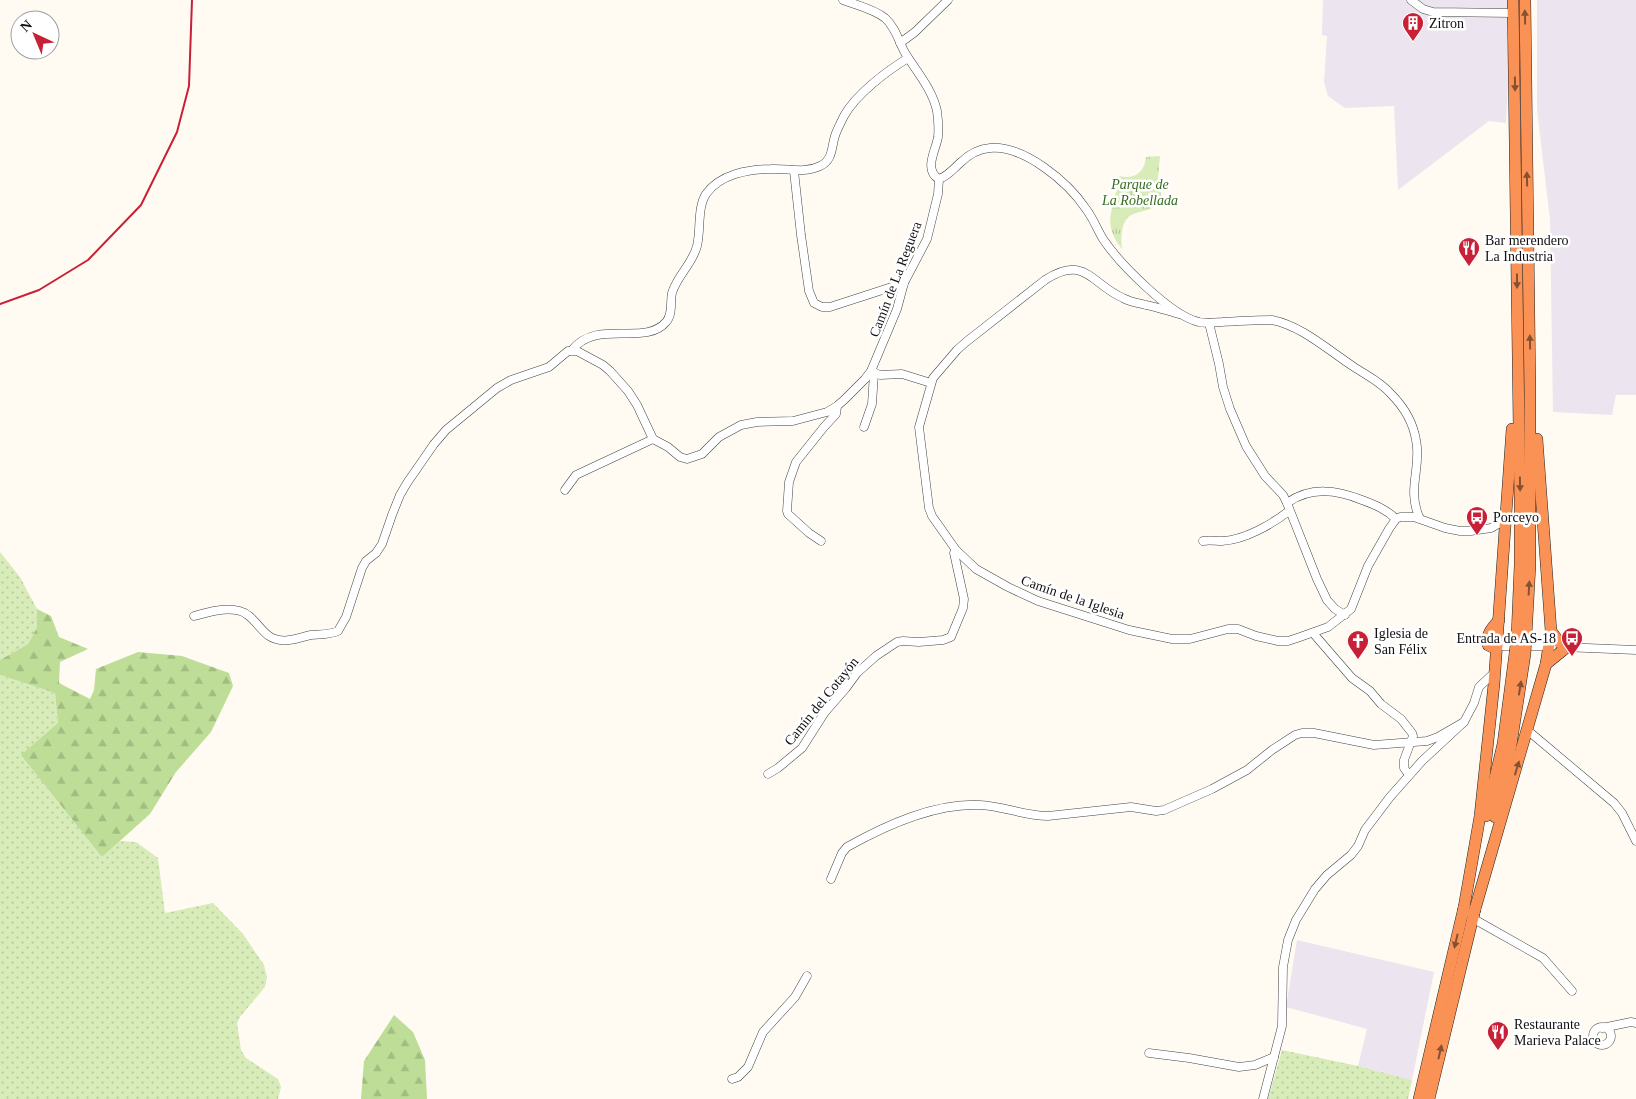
<svg xmlns="http://www.w3.org/2000/svg" width="1636" height="1099" font-family="'Times New Roman',serif">
<defs>
<pattern id="grass-dots" width="8" height="8" patternUnits="userSpaceOnUse" patternTransform="scale(1.25)"><rect width="8" height="8" fill="#d8ecb9"/><path d="M2 2h.1M6 6h.1" fill="none" stroke="#b8c99e" stroke-width="1.8" stroke-linecap="round"/></pattern>
<pattern id="forest-firs" width="22" height="20" patternUnits="userSpaceOnUse" patternTransform="scale(1.25)"><rect width="22" height="20" fill="#bede98"/><path d="M5 1l3.5 6h-7zM16 11l3.5 6h-7z" fill="#a2bd82"/></pattern>
<pattern id="park-tufts" width="24" height="20" patternUnits="userSpaceOnUse" patternTransform="scale(1.25)"><rect width="24" height="20" fill="#d8ecb9"/><path d="M3 7l-1-3M5 7V3M7 7l1-3M15 17l-1-3M17 17v-4M19 17l1-3" fill="none" stroke="#b8c99e"/></pattern>
</defs>
<rect width="100%" height="100%" fill="#fffbf3"/>
<g fill="#ece4ee">
<path d="M1323,0H1507L1509,61L1506,123L1489,121L1398,190L1394,106L1345,108L1328,96L1324,82L1327,36L1322,35Z"/>
<path d="M1537,0H1636V395H1616L1612,415L1553,412L1550,220L1537,109Z"/>
<path d="M1297,940L1434,972L1412,1080L1358,1066L1367,1029L1286,1007Z"/>
</g>
<g fill="url(#grass-dots)">
<path d="M0,552L20,577L37,609V627L28,644L0,660Z"/>
<path d="M0,675L55,693L58,723L102,857L120,841L136,842L158,858L165,913L213,903L243,934L264,965L267,977L265,987L240,1017L237,1023L241,1050L246,1058L278,1079L281,1087L278,1099H0Z"/>
<path d="M1282,1050L1358,1066L1412,1080L1408,1099H1268Z"/>
</g>
<g fill="url(#forest-firs)">
<path d="M37,609L51,616L59,637L88,649L60,662L59,683L90,699L94,690L96,669L138,652L182,656L229,673L233,686L211,732L176,772L150,814L102,857L21,755L58,723L55,693L0,675V660L28,644L37,627Z"/>
<path d="M394,1015L413,1032L425,1060L427,1099H361L364,1061Z"/>
</g>
<path fill="url(#park-tufts)" d="M1160,156L1158,179L1162,199C1147,222 1118,198 1122,249C1100,222 1115,208 1119,177C1121,176 1124,177 1127,177C1139,177 1145,168 1146,157Z"/>
<g fill="none" stroke-linecap="round" stroke-linejoin="round">
<g stroke="#434343" stroke-width="9">
<g id="minor">
<path d="M843,0C856,5 874,9 885,18C895,27 898,39 904,51C915,70 932,88 937,111C938,119 939,129 938,137C936,150 923,170 939,179C948,176 953,169 960,163C968,155 978,149 990,148C1024,145 1068,182 1086,209C1093,218 1097,229 1103,239C1119,263 1171,316 1199,322C1207,324 1214,322 1222,322C1239,321 1255,320 1272,320C1302,326 1328,350 1354,367C1366,375 1381,382 1391,394C1403,406 1413,422 1416,440C1422,468 1406,489 1420,519"/>
<path d="M1411,0L1423,9L1433,12L1513,13"/>
<path d="M900,43L915,32L948,0"/>
<path d="M794,171L801,235L809,291L814,303L822,307H830L904,283"/>
<path d="M1179,314C1168,311 1157,307 1146,305C1138,303 1130,302 1123,298C1091,284 1085,254 1045,280L966,342L957,350L933,378L919,427L929,508L932,516L956,550L976,569L1008,587L1038,601L1129,630L1172,639H1190L1228,629H1238L1256,636L1278,641H1288L1300,637L1328,627L1351,609L1368,566L1389,529L1396,519L1400,517H1414L1445,528L1460,531H1471L1491,528L1498,524L1505,515"/>
<path d="M1209,323L1219,364L1223,387L1230,409L1246,446L1265,476L1283,495L1287,503L1317,579L1327,600L1335,609L1345,615"/>
<path d="M572,350C597,318 645,347 666,322C673,315 670,302 672,293C677,276 693,263 697,246C701,230 697,208 706,194C720,174 749,169 771,169C788,168 804,174 820,166C834,160 831,145 836,133C838,128 841,122 844,116C856,94 887,71 908,58"/>
<path d="M871,371L880,375L902,374L931,383"/>
<path d="M864,427L872,404L874,373"/>
<path d="M565,490L576,475L653,439"/>
<path d="M1287,503C1311,486 1337,490 1362,500C1375,505 1386,509 1396,519"/>
<path d="M821,541L809,533L788,514L787,511L789,482L796,462L824,427L836,414L837,406"/>
<path d="M1203,541C1209,540 1216,541 1222,541C1245,540 1272,524 1289,511"/>
<path d="M194,616C208,612 225,607 240,611C252,614 259,629 269,636C283,645 297,638 311,635C321,634 329,635 338,631L346,617L362,568L366,561L376,553L382,544L392,515L400,495L407,483L434,444L446,430L497,388L511,380L549,367L568,351H577L603,365L610,371L628,391L637,405L653,439L668,447L680,457L687,459L702,454L719,437L741,425L757,422L793,421L827,412L837,406L844,400L865,379L871,371L897,309L904,283L927,239L938,194L939,179"/>
<path d="M1313,633L1352,678L1370,691L1381,704L1401,719L1412,733L1413,736L1404,760V768L1409,775"/>
<path d="M1497,646H1552"/>
<path d="M1563,647L1636,650"/>
<path d="M1527,733L1532,734L1614,803L1622,813L1636,841"/>
<path d="M768,774L778,768L802,748L825,712L846,688L857,673L876,656L897,642L903,641L919,642L943,640L951,637L963,608L964,599L954,553L956,550"/>
<path d="M831,879L842,853L847,847C886,825 934,803 980,805C1003,806 1025,816 1048,816L1131,807L1156,811L1164,810L1212,789L1247,770L1272,750L1295,735L1302,733H1314L1374,745L1427,741L1438,737L1464,722"/>
<path d="M1472,918L1543,958L1572,991"/>
<circle cx="1602" cy="1036" r="9"/>
<path d="M1602,1028L1631,1022L1636,1023"/>
<path d="M1149,1053L1189,1058L1239,1067L1255,1065L1274,1057"/>
<path d="M732,1079L738,1077L748,1067L763,1032L795,997L807,976"/>
<path d="M1263,1099L1282,1026L1283,967L1288,940L1296,920L1315,889L1327,875L1351,855L1358,846L1365,830L1390,797L1422,761L1464,722L1474,703L1479,687L1495,672"/>
</g>
</g>
<g stroke="#212121" stroke-width="12">
<g id="highway">
<path d="M1513,0L1520,501V565L1517,636"/>
<path d="M1525,0L1530,391V565L1526,637"/>
<path d="M1497,646L1492,647L1488,645C1486,634 1492,628 1499,620"/>
<path d="M1546,664L1567,647L1559,642L1551,631"/>
<path d="M1486,816L1503,744L1515,653"/>
<path d="M1495,817L1511,745L1525,654"/>
<path d="M1463,913L1480,816L1494,684L1512,429"/>
<path d="M1473,916L1546,664L1551,631L1537,439"/>
<path d="M1419,1099L1464,907"/>
<path d="M1429,1099L1475,909"/>
</g>
</g>
<use href="#minor" stroke="#fff" stroke-width="8"/>
<use href="#highway" stroke="#fb9255" stroke-width="11"/>
<path stroke="#c82037" stroke-width="2" d="M0,304L39,290L88,260L141,205L177,132L189,86L192,0"/>
<g stroke="#212121" stroke-width="12" stroke-linecap="butt">
<g id="highway-bridge">
<path d="M1515,653L1517,636"/>
<path d="M1525,654L1526,637"/>
</g>
</g>
<use href="#highway-bridge" stroke="#fb9255" stroke-width="11"/>
</g>
<defs><path id="oneway-solid" d="M-6-.8H1V-3.2L6.5 0L1 3.2V.8H-6Z" transform="scale(1.25)"/></defs>
<g fill="#865132">
<use href="#oneway-solid" transform="translate(1525 17) rotate(-91)"/>
<use href="#oneway-solid" transform="translate(1515 84) rotate(89)"/>
<use href="#oneway-solid" transform="translate(1527 179) rotate(-91)"/>
<use href="#oneway-solid" transform="translate(1517 281) rotate(90)"/>
<use href="#oneway-solid" transform="translate(1530 342) rotate(-91)"/>
<use href="#oneway-solid" transform="translate(1520 484) rotate(89)"/>
<use href="#oneway-solid" transform="translate(1529 588) rotate(-87)"/>
<use href="#oneway-solid" transform="translate(1520 688) rotate(-81)"/>
<use href="#oneway-solid" transform="translate(1517 768) rotate(-73)"/>
<use href="#oneway-solid" transform="translate(1456 941) rotate(103)"/>
<use href="#oneway-solid" transform="translate(1440 1052) rotate(-77)"/>
</g>
<defs>
<g id="building-pin" transform="scale(1.125)"><path d="M0 17L-7.5 6A9.5 9.5 0 1 1 7.5 6Z" fill="#c82037" stroke="#fff"/><path d="M-4-6H4V6H1V3H-1V6H-4ZM-2.5-4.3h1.7v1.8h-1.7ZM.8-4.3h1.7v1.8H.8ZM-2.5-1h1.7V.8h-1.7ZM.8-1h1.7V.8H.8Z" fill="#fff"/></g>
<g id="restaurant-pin" transform="scale(1.125)"><path d="M0 17L-7.5 6A9.5 9.5 0 1 1 7.5 6Z" fill="#c82037" stroke="#fff"/><path d="M-5-6h1v4h1v-4h1v4h1v-4h1v5L-1.5 .5V6h-2V.5L-5-1ZM5-6V6H3V1.5H1.5Q1.5-4 5-6Z" fill="#fff"/></g>
<g id="bus-pin" transform="scale(1.125)"><path d="M0 17L-7.5 6A9.5 9.5 0 1 1 7.5 6Z" fill="#c82037" stroke="#fff"/><path d="M-5-6H5V4H4V6H2V4H-2V6H-4V4H-5ZM-3.5-4V0h7V-4ZM-3.5 1.2v1.5H-2V1.2ZM2 1.2v1.5H3.5V1.2Z" fill="#fff"/></g>
<g id="church-pin" transform="scale(1.125)"><path d="M0 17L-7.5 6A9.5 9.5 0 1 1 7.5 6Z" fill="#c82037" stroke="#fff"/><path d="M-1.2-6h2.4v3.5h3.3v2.4h-3.3V6h-2.4V-.1h-3.3v-2.4h3.3Z" fill="#fff"/></g>
</defs>
<g fill-rule="evenodd">
<use href="#building-pin" x="1413" y="23"/>
<use href="#restaurant-pin" x="1469" y="248"/>
<use href="#bus-pin" x="1477" y="517"/>
<use href="#bus-pin" x="1572" y="638"/>
<use href="#church-pin" x="1358" y="641"/>
<use href="#restaurant-pin" x="1498" y="1032"/>
</g>
<g text-anchor="middle" stroke-width="5" stroke-linejoin="round" paint-order="stroke">
<g font-size="14" fill="#101010" stroke="#fff" text-anchor="start">
<text x="1429" y="28">Zitron</text>
<text x="1485" y="245">Bar merendero<tspan x="1485" dy="16">La Industria</tspan></text>
<text x="1493" y="522">Porceyo</text>
<text x="1374" y="638">Iglesia de<tspan x="1374" dy="16">San Félix</tspan></text>
<text x="1556" y="643" text-anchor="end">Entrada de AS-18</text>
<text x="1514" y="1029">Restaurante<tspan x="1514" dy="16">Marieva Palace</tspan></text>
</g>
<g font-size="14" font-style="italic" fill="#346c1c" stroke="#fff">
<text x="1140" y="189">Parque de<tspan x="1140" dy="16">La Robellada</tspan></text>
</g>
<g font-size="14" fill="#101010" stroke="#fff">
<text transform="translate(895 279) rotate(-69)" y="5">Camín de La Reguera</text>
<text transform="translate(1073 597) rotate(19)" y="5">Camín de la Iglesia</text>
<text transform="translate(821 701) rotate(-51)" y="5">Camín del Cotayón</text>
</g>
</g>
<g transform="translate(35 35) rotate(316)"><circle r="24" fill="#ffffff" stroke="#9f9f9f"/>
<path d="M0-4L9 19L0 12L-9 19Z" fill="#c82037"/>
<text y="-8" font-size="14" font-weight="bold" text-anchor="middle" fill="#101010">N</text>
</g>
</svg>
